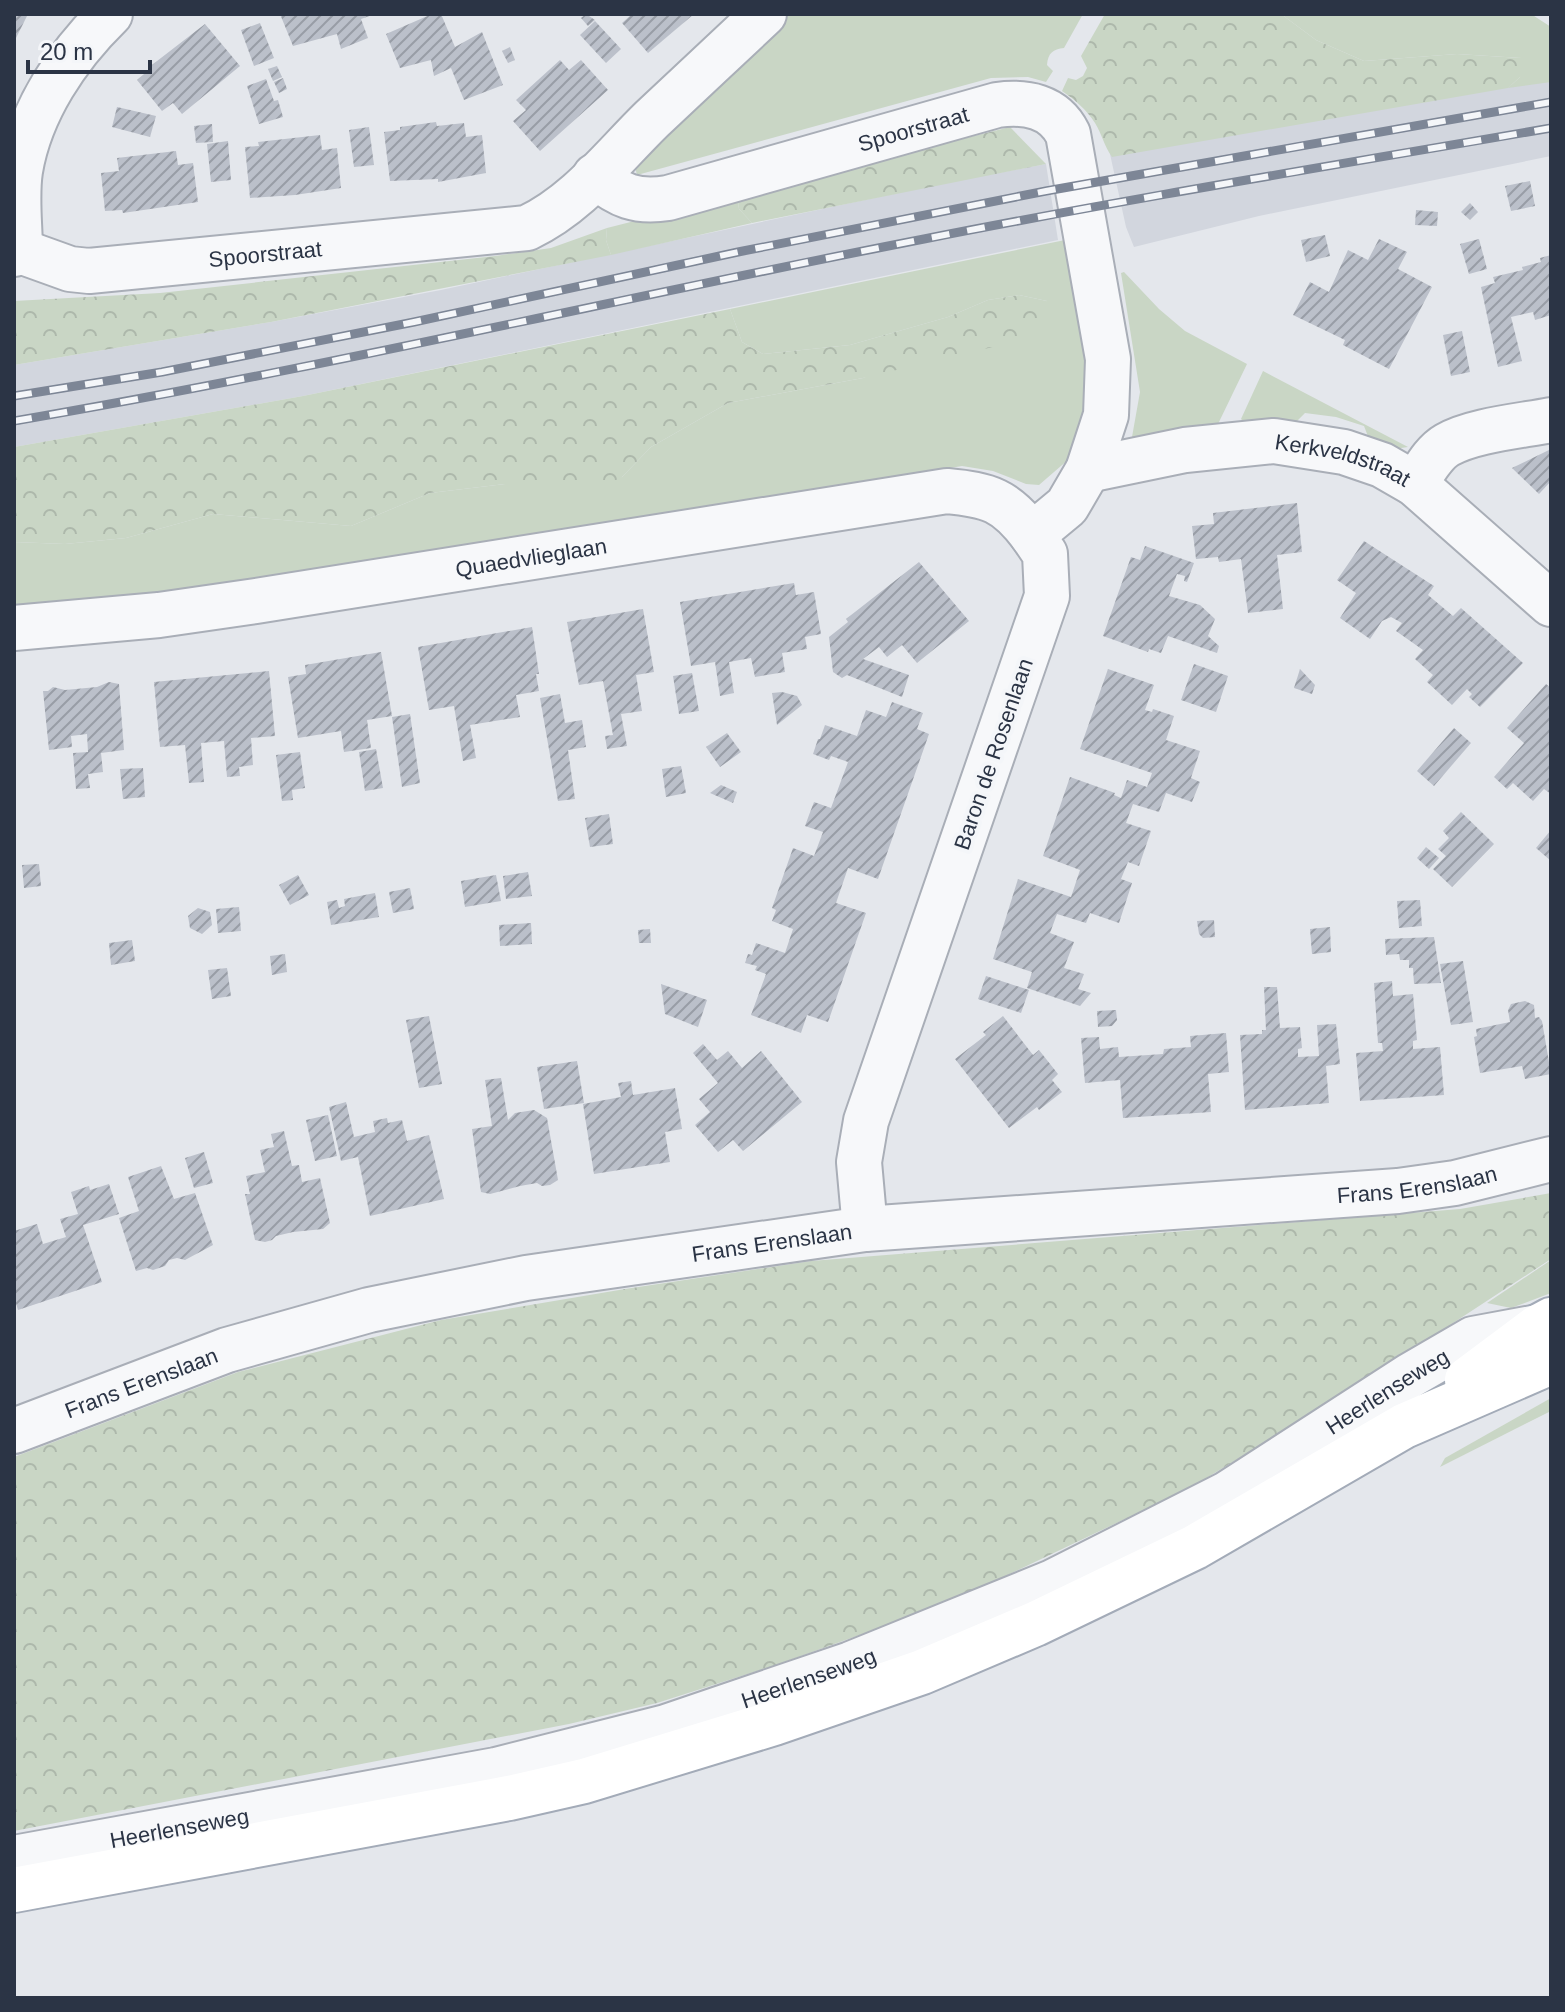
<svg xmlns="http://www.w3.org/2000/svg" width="1565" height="2012" font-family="Helvetica,sans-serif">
<defs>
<pattern id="forest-crowns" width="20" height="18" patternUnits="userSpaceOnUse" patternTransform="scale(2)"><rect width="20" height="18" fill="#c9d6c5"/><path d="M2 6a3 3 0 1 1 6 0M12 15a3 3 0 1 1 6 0" fill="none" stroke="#adb8ab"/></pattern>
<pattern id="building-hatch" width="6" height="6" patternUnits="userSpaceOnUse" patternTransform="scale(2)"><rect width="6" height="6" fill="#bbc0ca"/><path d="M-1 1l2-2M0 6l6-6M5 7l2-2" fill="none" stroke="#989da6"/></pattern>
</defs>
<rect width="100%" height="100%" fill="#e4e7ec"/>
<g fill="#d2d6de">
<path d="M1551,78V156L1259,216L1134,247L1126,227L1110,154Z"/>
<path d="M1046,164L1058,240L303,396L14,447V365L271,322L441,290L940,184Z"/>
</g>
<g fill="#c9d6c5">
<path d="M786,14H1083L1064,48C1053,49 1048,53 1047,65L1053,71L1046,82L1028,77L991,78L637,175L633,159Z"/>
<path d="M1281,14H1531L1551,27V82L1508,88L1520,77L1521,58L1457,54L1364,61L1316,40Z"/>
<path d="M737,195L739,209L752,223L611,255L606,240L607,228Z"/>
<path d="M1070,239L1083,324L1089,387L1088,419L1069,459L1039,485L1026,484L993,471L962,466L251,586L14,606V542L65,544L126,538L213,514L351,526L430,493L505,484L622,477L651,447L728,403L863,378L1047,301L1019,295L988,300L948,317L850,345L763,354L742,342L730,309Z"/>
<path d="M1124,272L1159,309L1185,331L1247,364L1218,424L1146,437H1132L1140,392L1121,273Z"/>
<path d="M1263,371L1408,447L1394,449L1369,439L1364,426L1336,417L1305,413L1295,423L1244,422L1241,419Z"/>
<path d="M1551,1260V1293L1511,1308L1487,1303Z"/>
<path d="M1551,1398V1411L1440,1467L1445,1458Z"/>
</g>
<g fill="url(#forest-crowns)">
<path d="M1105,14H1281L1316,40L1364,61L1457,54L1521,58L1527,66L1520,77L1508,88L1112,157C1104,146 1102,134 1095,123C1087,110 1074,99 1062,91L1068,78L1076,80L1083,76L1087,68L1081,56Z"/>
<path d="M1010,127L1046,164L752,223L739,209L737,195Z"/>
<path d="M607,228L606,240L611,255L271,322L14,365V301L160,293L495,256L551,248Z"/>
<path d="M1019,295L1047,301L1036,329L1001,345L863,378L728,403L651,447L622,477L604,486L505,484L430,493L351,526L213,514L126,538L65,544L14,542V447L303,396L730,309L742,342L763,354L850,345L948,317L988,300Z"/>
<path d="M1551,1193V1259L1357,1386L1190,1488L995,1581L868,1632L773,1666L657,1703L569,1724L14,1831V1457L238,1372L441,1320L625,1289L811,1261L1460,1209Z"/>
</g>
<g fill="url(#building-hatch)">
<path d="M14,14H28L14,42Z"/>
<path d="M280,14H375L361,19L368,38L341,49L337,34L293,46Z"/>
<path d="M432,14H441L455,47L482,32L503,85L464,100L451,68L434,76L431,60L400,68L386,34Z"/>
<path d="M586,14L595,20L588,26L581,18Z"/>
<path d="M632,14H694L648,53L622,23Z"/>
<path d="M595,21L621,49L606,63L580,35Z"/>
<path d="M260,23L274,58L254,66L241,30Z"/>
<path d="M205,24L240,66L182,114L173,103L162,111L137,80L150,69L148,68Z"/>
<path d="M510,47L515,60L508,63L502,51Z"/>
<path d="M560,60L569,70L581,60L608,90L540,151L513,121L526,110L516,100Z"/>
<path d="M277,66L282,77L273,81L268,69Z"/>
<path d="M283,78L287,89L279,93L274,82Z"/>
<path d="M266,79L274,101L278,100L283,117L259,124L247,86Z"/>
<path d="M117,107L156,116L150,137L112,127Z"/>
<path d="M436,122L437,126L464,123L466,137L482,135L486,173L438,182V179L390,181L384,132L400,130V127Z"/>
<path d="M212,124L213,142L196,143L194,126Z"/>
<path d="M369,127L374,165L354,167L349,130Z"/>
<path d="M320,135L322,150L337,148L341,188L295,195L250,198L245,147L259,146L258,142Z"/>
<path d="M228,141L231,180L211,182L207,144Z"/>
<path d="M176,151L178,165L193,163L198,202L123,213L122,210L105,211L101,173L119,171L117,158Z"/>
<path d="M1530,181L1535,206L1511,211L1505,186Z"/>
<path d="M1470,203L1478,212L1470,220L1461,212Z"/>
<path d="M1416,210L1438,212L1437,226L1415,225Z"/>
<path d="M1325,235L1330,256L1306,262L1301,240Z"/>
<path d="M1379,239L1407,252L1398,269L1432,287L1389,369L1343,345L1345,340L1293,315L1310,282L1329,292L1348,250L1368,260Z"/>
<path d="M1479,239L1487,269L1469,274L1460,244Z"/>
<path d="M1551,255V315L1535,320L1533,312L1511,317L1522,361L1498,367L1481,287L1495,283L1493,277L1523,270L1522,267L1541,262L1540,258Z"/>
<path d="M1462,331L1470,372L1451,376L1443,335Z"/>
<path d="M1551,449V481L1539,494L1512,468Z"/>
<path d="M1297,503L1302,552L1277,555L1283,609L1248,613L1241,559L1219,562L1218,557L1196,559L1192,526L1214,524L1213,513Z"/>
<path d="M1364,541L1434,586L1428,595L1453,616L1461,608L1523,663L1480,707L1469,697L1472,694L1467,689L1452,705L1427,682L1433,675L1415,659L1423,650L1396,631L1402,623L1391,617L1382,621L1370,639L1340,618L1356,593L1337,580Z"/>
<path d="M1145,546L1194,563L1187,582L1184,581L1185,576L1177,574L1169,596L1200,605L1215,619L1208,636L1219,646L1217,653L1168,636L1161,653L1149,649L1148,652L1103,636L1131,557L1140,560Z"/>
<path d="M919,562L969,621L917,663L902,645L887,657L879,647L863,659L909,675L902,697L847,675L842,678L833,672L829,637L848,622L846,619Z"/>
<path d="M794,583L796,595L814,592L821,634L805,637L807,649L782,653L785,672L755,677L751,658L729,662L734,693L720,696L715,662L691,666L680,602Z"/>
<path d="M643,609L654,672L636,675L642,711L621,714L627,746L607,749L605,736L613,735L603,681L579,685L567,622Z"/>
<path d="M532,627L539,674H536L539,691L516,695L520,717L470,725L476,758L463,761L454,706L429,710L418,647Z"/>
<path d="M381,652L392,716L367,720L371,748L344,752L341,731L298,738L288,677L306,674L305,665Z"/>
<path d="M1194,664L1228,676L1216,712L1181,700Z"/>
<path d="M1108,669L1154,685L1145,710L1152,712L1153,709L1174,716L1166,740L1200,751L1191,778L1200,782L1192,802L1166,793L1159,812L1133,804L1126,823L1151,831L1139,866L1128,862L1121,879L1132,883L1119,923L1090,913L1086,923L1057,914L1050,933L1074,942L1064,968L1084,974L1078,989L1091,993L1080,1006L1027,988L1032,972L993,959L1018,879L1071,897L1080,870L1043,856L1070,777L1115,793L1114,795L1121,798L1127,780L1147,787L1152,773L1080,749Z"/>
<path d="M1300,669L1315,685L1312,694L1294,688Z"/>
<path d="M269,671L275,736L251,738L253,765L239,767L240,776L227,777L224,741L201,743L204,782L189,783L185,745L160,747L154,682Z"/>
<path d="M692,673L699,711L679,714L673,676Z"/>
<path d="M109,682L119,684L124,750L101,753L103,772L88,774L90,788L76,789L73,753L88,752L87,734L71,736L72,747L49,750L43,691H48L53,687L65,690L97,687Z"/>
<path d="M1546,684L1551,688V794L1544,789L1533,801L1513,783L1507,789L1494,777L1524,743L1507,728Z"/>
<path d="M782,692L797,696L802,705L777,725L772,693Z"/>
<path d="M560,694L565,723L582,720L586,747L568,750L575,799L558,801L540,698Z"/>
<path d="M892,702L923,713L917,729L929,734L878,879L848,868L836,903L866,913L828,1022L807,1015L801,1033L751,1015L766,974L755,970L757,966L745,963L748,954L752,955L756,943L785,953L793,929L772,921L776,910L772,908L793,848L814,856L823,832L805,826L809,815L814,802L831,808L848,762L831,756L829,760L813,754L818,739H820L825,725L857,736L866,710L886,717Z"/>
<path d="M410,714L420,783L402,787L392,717Z"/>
<path d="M1454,728L1471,743L1434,786L1417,771Z"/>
<path d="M727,733L741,752L720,767L706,747Z"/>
<path d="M376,749L383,788L365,791L359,752Z"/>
<path d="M300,752L305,788L292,790L293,800L282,801L276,755Z"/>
<path d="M681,766L686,793L666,797L662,769Z"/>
<path d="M143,768L145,797L123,799L120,769Z"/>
<path d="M721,785L737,792L733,803L710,793Z"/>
<path d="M1461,812L1494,844L1452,887L1433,869L1446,856L1438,849L1449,838L1443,831Z"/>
<path d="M609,814L613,844L590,847L585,818Z"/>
<path d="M1551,830V861L1536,848Z"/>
<path d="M1426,847L1439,858L1429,869L1417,858Z"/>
<path d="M39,864L41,886L24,888L22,865Z"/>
<path d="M528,872L532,896L506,899L503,876Z"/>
<path d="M298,875L309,895L290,905L279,885Z"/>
<path d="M496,875L501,901L465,907L461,881Z"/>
<path d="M410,888L414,909L393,913L389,892Z"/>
<path d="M375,893L379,917L331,925L327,902L337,900L339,908L345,906L344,899Z"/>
<path d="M1420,900L1422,926L1399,928L1397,901Z"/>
<path d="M239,907L241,931L218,933L216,909Z"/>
<path d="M198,908L210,912L212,925L202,934L190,928L188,916Z"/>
<path d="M1214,920L1215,937L1203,938L1199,934L1197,921Z"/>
<path d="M531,923L532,944L500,946L499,925Z"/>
<path d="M1330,927L1331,952L1312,954L1310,929Z"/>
<path d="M650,929L651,943H639L638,930Z"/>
<path d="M1434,937L1441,983L1414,984L1413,968H1409V960H1400L1399,954L1386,955L1385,939Z"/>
<path d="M132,940L135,961L111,965L109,943Z"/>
<path d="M285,954L287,972L272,975L270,956Z"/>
<path d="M1463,961L1473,1022L1451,1025L1440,964Z"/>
<path d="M227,968L231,996L212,999L208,970Z"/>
<path d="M986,976L1029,990L1021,1013L978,999Z"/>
<path d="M1392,981L1393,996L1413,994L1417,1040L1413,1041V1049L1440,1047L1444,1095L1360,1101L1356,1053L1383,1051L1382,1043H1378L1374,983Z"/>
<path d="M661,984L707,1000L698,1027L665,1014Z"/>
<path d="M1264,987H1277L1280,1028L1300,1027L1302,1048L1298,1049V1057L1319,1056L1317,1025L1336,1024L1340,1064L1326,1066L1329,1103L1245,1110L1240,1035L1262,1034V1030H1266Z"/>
<path d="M1525,1001L1534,1005L1535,1018L1539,1017L1542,1021L1551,1074L1525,1079L1522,1066L1480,1073L1474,1037L1477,1036L1476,1029L1510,1022L1508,1010L1511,1004Z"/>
<path d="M1116,1010L1117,1020L1112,1026L1098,1027L1097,1011Z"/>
<path d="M429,1016L442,1084L419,1088L406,1020Z"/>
<path d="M1003,1016L1033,1055L1039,1050L1058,1074L1052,1080L1062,1092L1039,1110L1037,1107L1009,1128L955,1059L986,1035L983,1032Z"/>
<path d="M1226,1033L1229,1072L1208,1074L1211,1112L1123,1118L1120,1080L1085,1083L1081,1038L1099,1037L1100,1049L1118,1047L1119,1057L1163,1054L1164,1049L1191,1047L1190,1036Z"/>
<path d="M703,1044L717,1060L728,1051L742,1068L761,1051L802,1102L743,1151L733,1140L718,1152L695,1125L710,1112L699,1099L718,1083L693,1053Z"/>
<path d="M577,1061L584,1103L544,1109L537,1067Z"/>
<path d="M501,1078L508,1120L515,1113L534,1110L547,1118L558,1180L550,1185L542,1186L537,1183L520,1186L490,1194L481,1192L472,1129L492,1126L485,1080Z"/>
<path d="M631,1081L633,1095L675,1088L682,1129L665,1132L670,1162L594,1174L583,1104L621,1097L618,1083Z"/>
<path d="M346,1102L354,1137L375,1132L373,1121L387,1118L388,1123L402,1120L407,1141L429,1135L444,1199L370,1216L358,1157L341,1161L329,1107Z"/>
<path d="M328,1115L337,1156L315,1161L306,1120Z"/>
<path d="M284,1131L292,1166L299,1165L302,1182L320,1178L330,1223L323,1229L293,1232L276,1236L272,1240L265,1242L255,1240L245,1194H250L246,1176L265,1172L260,1150L274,1147L271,1134Z"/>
<path d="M204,1152L213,1183L194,1188L185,1158Z"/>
<path d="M161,1166L174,1199L195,1193L213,1245L185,1260L177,1258L169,1260L165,1266L153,1270L147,1268L136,1271L119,1218L139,1211L128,1177Z"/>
<path d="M109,1184L119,1214L83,1225L102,1282L18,1310L14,1297V1231L37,1224L43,1244L66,1237L60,1219L78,1214L71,1192L89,1186L90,1190Z"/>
</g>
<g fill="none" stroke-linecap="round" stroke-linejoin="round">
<g stroke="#a9aeb7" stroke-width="48">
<g id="minor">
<path id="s1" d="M595,176C620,196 636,203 668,198L997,105C1026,101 1054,106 1068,134L1108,359L1106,415L1088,470L1067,506L1032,535L1045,554L1047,596L866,1121L859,1162L865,1229"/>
<path d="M20,251C20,226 16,197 20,171C30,111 67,56 110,14"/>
<path id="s2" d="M14,254L20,251L70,269L89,271L527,228C578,204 612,158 652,119C689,84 727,49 764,14"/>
<path id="s3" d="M1088,470L1185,450L1274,441L1344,452L1382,465L1415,484L1551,604"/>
<path d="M1415,484C1424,471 1433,453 1447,445C1473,430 1521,426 1551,420"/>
<path id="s4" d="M14,628L159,615L256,601L947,491C989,495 1006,500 1032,535"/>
<path id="s5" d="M14,1431L227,1350L369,1310L526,1278L865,1229L1398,1191L1455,1183L1551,1159"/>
<path id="s6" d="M14,1858L496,1770L666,1727L851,1664L1053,1582L1227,1494L1411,1375L1473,1339L1538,1327"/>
</g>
</g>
<g stroke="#a3abb8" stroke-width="48">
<g id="major">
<path d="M1467,1380L1538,1327L1551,1320"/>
<path d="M14,1890L509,1798L584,1781L774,1723L922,1672L1035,1624L1195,1547L1404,1426L1551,1362"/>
</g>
</g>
<use href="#minor" stroke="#f7f8fa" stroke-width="44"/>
<use href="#major" stroke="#fff" stroke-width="44"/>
<g stroke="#7d8696" stroke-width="9">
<g id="rail">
<path d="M14,396L162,372L414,322L738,252L1046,191L1551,102"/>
<path d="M14,421C319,369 620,298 924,239C1132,198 1342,164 1551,128"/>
</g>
</g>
<use href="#rail" stroke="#f4f6f9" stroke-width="6" stroke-dasharray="18" stroke-linecap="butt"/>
</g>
<g text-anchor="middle" stroke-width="8" stroke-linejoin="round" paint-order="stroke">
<g font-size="22" fill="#2b3445" stroke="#f4f6f9">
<text dy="8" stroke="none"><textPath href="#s1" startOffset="334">Spoorstraat</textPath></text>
<text dy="8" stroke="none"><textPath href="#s2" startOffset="256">Spoorstraat</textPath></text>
<text dy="8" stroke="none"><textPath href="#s3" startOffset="260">Kerkveldstraat</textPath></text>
<text dy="8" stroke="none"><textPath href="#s4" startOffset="522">Quaedvlieglaan</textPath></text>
<text transform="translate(993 754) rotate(-71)" y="8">Baron de Rosenlaan</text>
<text dy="8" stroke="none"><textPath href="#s5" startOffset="1432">Frans Erenslaan</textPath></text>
<text dy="8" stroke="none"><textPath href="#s5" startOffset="784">Frans Erenslaan</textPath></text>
<text dy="8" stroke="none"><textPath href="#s5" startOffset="136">Frans Erenslaan</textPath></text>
<text dy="8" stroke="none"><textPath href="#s6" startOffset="1464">Heerlenseweg</textPath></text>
<text dy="8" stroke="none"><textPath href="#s6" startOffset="816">Heerlenseweg</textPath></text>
<text dy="8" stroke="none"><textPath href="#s6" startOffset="168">Heerlenseweg</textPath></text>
</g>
</g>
<rect width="1565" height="2012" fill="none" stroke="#2b3445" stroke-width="32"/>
<path d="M28 60v12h122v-12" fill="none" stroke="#2b3445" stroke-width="4"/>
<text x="40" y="60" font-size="24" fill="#2b3445" stroke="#f4f6f9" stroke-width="6" paint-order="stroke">20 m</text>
</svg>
